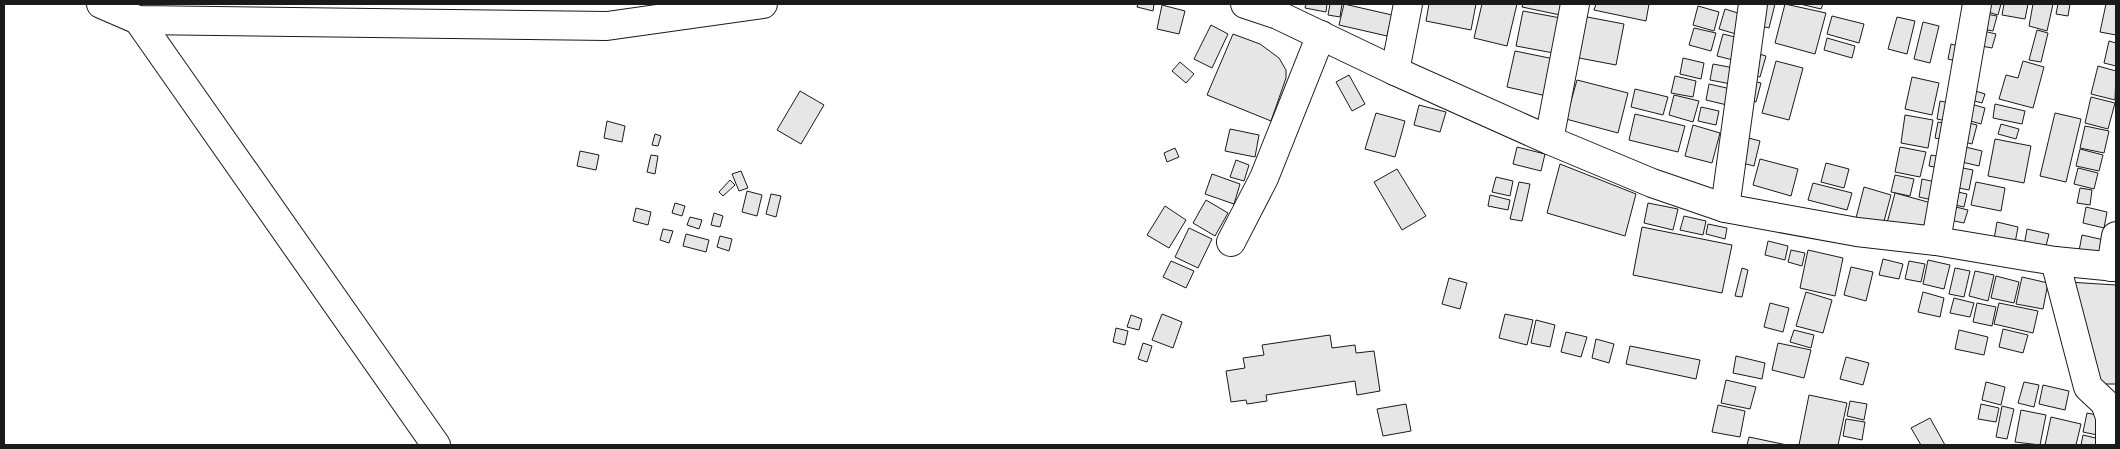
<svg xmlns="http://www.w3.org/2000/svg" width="2120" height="449" font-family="Quicksand,sans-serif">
<rect width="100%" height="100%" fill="#fff"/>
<g fill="#e6e6e6" stroke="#1a1a1a">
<path d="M1138,4H1154L1153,11L1137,7Z"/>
<path d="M1306,4H1327L1326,12L1305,8Z"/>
<path d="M1330,4H1342L1340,17L1328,15Z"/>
<path d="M1344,4L1392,15L1387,36L1339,25Z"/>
<path d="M1429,4H1476L1471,30L1426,21Z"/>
<path d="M1482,4H1517L1507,46L1474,38Z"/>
<path d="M1523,4H1567L1565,16L1522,7Z"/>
<path d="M1596,4H1649L1646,21L1594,10Z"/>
<path d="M1759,4H1775L1769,28L1753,24Z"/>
<path d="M1785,4L1826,13L1815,54L1775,43Z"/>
<path d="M1800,4H1823L1821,9Z"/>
<path d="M1983,4H2001L1998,15L1981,10Z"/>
<path d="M2004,4H2028L2025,19L2002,15Z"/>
<path d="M2033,4H2053L2047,31L2029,26Z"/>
<path d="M2058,4H2070L2068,16L2056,14Z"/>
<path d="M2106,4H2116V35L2100,32Z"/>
<path d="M1162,5L1185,11L1179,34L1157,29Z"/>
<path d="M1698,6L1719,12L1714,31L1693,25Z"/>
<path d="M1725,9L1741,14L1736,34L1719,29Z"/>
<path d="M1523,11L1566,19L1559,54L1516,46Z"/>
<path d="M1981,13L1997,16L1993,31L1977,28Z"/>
<path d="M1582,16L1624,24L1616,65L1574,57Z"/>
<path d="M1832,16L1864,24L1859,43L1827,34Z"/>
<path d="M1897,17L1915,21L1907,54L1888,49Z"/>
<path d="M1923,22L1939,26L1930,63L1914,59Z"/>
<path d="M1211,25L1228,34L1212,68L1194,59Z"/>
<path d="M1694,28L1716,33L1711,51L1689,45Z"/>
<path d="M1979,30L1996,34L1992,48L1976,45Z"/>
<path d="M2037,30L2048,33L2041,62L2029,60Z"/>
<path d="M1233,34L1260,44L1279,58L1286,70V78L1271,121L1207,95Z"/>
<path d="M1723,34L1739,38L1733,60L1717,56Z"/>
<path d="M1827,38L1855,46L1852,58L1824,50Z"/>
<path d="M2109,41L2116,43V66L2104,63Z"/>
<path d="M1951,44L1968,49L1964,63L1948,59Z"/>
<path d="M1515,51L1559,60L1551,97L1507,87Z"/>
<path d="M1752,52L1766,56L1760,77L1746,74Z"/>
<path d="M1683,58L1704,63L1701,79L1680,74Z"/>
<path d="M1776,61L1803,68L1789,120L1762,113Z"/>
<path d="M2023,61L2044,67L2033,108L1999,99L2006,75L2018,78Z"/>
<path d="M1180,62L1194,74L1186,83L1172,71Z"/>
<path d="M1713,64L1734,68L1731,84L1710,80Z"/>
<path d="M2098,66L2116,71L2115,100L2091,94Z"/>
<path d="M1349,75L1365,104L1352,111L1336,82Z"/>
<path d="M1675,76L1696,81L1693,97L1671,93Z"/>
<path d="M1912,77L1939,83L1932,115L1905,109Z"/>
<path d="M1577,80L1628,93L1618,133L1566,119Z"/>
<path d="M1749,80L1761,83L1756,102L1744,98Z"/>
<path d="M1709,84L1731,89L1727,105L1706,100Z"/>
<path d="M1966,88L1985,94L1982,103L1963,98Z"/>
<path d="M1635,89L1668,97L1663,115L1631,107Z"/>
<path d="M800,91L824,105L801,144L777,130Z"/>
<path d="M1674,95L1699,101L1693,122L1669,115Z"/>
<path d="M2091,97L2115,103L2108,129L2085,123Z"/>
<path d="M1940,101L1955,104L1952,122L1937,119Z"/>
<path d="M1964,102L1985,108L1981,124L1960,118Z"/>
<path d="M1995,104L2025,111L2022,124L1993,118Z"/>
<path d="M1419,105L1446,112L1440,132L1414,125Z"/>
<path d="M1701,107L1719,111L1716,125L1698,121Z"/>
<path d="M1376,113L1405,121L1395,157L1365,149Z"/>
<path d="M2055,113L2081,119L2066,182L2040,176Z"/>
<path d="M1635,114L1685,126L1678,152L1629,140Z"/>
<path d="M1905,115L1933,120L1928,148L1901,143Z"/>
<path d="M607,121L625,126L622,142L604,138Z"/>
<path d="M1961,121L1977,125L1972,144L1957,140Z"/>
<path d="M1938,122L1952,125L1949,141L1935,138Z"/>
<path d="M2001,124L2019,129L2016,139L1998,134Z"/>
<path d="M1693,125L1720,133L1712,163L1685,156Z"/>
<path d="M2085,126L2109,131L2104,153L2080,148Z"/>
<path d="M1230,129L1259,135L1255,157L1225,151Z"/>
<path d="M655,134L661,136L658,146L652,145Z"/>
<path d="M1741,136L1760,141L1754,166L1734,161Z"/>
<path d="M1995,139L2031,146L2024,183L1988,176Z"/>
<path d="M1957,145L1982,151L1979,166L1953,160Z"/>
<path d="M1517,147L1545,154L1541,171L1513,164Z"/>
<path d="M1900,147L1926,152L1920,177L1895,172Z"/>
<path d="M1175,148L1179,157L1167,162L1164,153Z"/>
<path d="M2080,149L2103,155L2099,171L2076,166Z"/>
<path d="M580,151L599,155L596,170L577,166Z"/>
<path d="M651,155L658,156L655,174L647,172Z"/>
<path d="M1931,155L1947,158L1945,169L1929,166Z"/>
<path d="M1760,159L1798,169L1791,196L1753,185Z"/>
<path d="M1236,160L1249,165L1244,181L1230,177Z"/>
<path d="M1826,163L1849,169L1844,188L1821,182Z"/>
<path d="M1560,164L1636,194L1625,236L1547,213Z"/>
<path d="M1953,166L1973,170L1969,190L1949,186Z"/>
<path d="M2078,168L2098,173L2094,189L2074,184Z"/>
<path d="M1397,169L1426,216L1402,230L1374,182Z"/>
<path d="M741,171L748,188L739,191L732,174Z"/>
<path d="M1212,174L1240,184L1234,204L1205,194Z"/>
<path d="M1895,175L1914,179L1910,196L1891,192Z"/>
<path d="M1496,177L1513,181L1510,196L1492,192Z"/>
<path d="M1922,179L1940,183L1937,201L1919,197Z"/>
<path d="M730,180L735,185L723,196L719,192Z"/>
<path d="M1519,182L1530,184L1522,221L1510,219Z"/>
<path d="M1976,182L2005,188L2001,211L1971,205Z"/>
<path d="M1813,183L1852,193L1847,210L1808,200Z"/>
<path d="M1864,187L1891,195L1883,225L1856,218Z"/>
<path d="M2080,188L2092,190L2090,205L2077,203Z"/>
<path d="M1949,190L1967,194L1964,207L1946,203Z"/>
<path d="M747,191L762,195L757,216L742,212Z"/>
<path d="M1895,193L1935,204L1927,233L1887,223Z"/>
<path d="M771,194L781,196L776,217L766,214Z"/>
<path d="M1490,195L1510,200L1508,210L1488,206Z"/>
<path d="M1206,200L1228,213L1215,236L1193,223Z"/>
<path d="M675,203L685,206L682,216L672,213Z"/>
<path d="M1648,203L1678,209L1673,230L1644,223Z"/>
<path d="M1948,205L1968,210L1964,223L1945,219Z"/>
<path d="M1165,206L1186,220L1169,248L1147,235Z"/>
<path d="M2086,207L2107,212L2104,228L2083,223Z"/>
<path d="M636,208L651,212L648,225L633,221Z"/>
<path d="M714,213L723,216L720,227L711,225Z"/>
<path d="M1684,216L1706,221L1703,235L1680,230Z"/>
<path d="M690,217L702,220L699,229L687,225Z"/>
<path d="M1997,222L2018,227L2015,243L1994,239Z"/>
<path d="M1708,224L1727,228L1725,239L1706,234Z"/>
<path d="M1642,227L1732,245L1722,293L1633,275Z"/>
<path d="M1189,228L1212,239L1198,268L1175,257Z"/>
<path d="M663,229L673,231L669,243L660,240Z"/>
<path d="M2027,229L2049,234L2045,250L2024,246Z"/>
<path d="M686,234L709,240L706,252L683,246Z"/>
<path d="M2082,235L2104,240L2100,255L2079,251Z"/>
<path d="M720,236L732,239L729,251L717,247Z"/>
<path d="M1768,241L1788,246L1785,260L1765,255Z"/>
<path d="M1791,250L1805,253L1802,266L1788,262Z"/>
<path d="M1808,250L1843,258L1835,296L1800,288Z"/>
<path d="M1883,259L1903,264L1899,279L1879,275Z"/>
<path d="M1928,260L1950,265L1944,289L1923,284Z"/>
<path d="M1171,261L1194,271L1186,288L1163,277Z"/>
<path d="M1909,261L1925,264L1921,282L1905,279Z"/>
<path d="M1851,267L1873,272L1866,301L1844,295Z"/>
<path d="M1742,268L1748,270L1742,297L1735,296Z"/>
<path d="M1955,268L1970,271L1964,297L1949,294Z"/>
<path d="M1975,271L1994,275L1988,301L1969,296Z"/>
<path d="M1996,276L2019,282L2014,303L1991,298Z"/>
<path d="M2022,277L2048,283L2043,309L2016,304Z"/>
<path d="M1449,278L1467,283L1460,309L1442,304Z"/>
<path d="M2068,282L2116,285V384H2094Z"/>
<path d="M1806,292L1832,300L1823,333L1796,326Z"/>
<path d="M1923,292L1944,298L1940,317L1918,312Z"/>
<path d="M1954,298L1974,303L1970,317L1950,313Z"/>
<path d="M1770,303L1789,308L1783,332L1764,327Z"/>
<path d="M1977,303L1996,307L1992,326L1973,322Z"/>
<path d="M1999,303L2038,311L2033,333L1994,324Z"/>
<path d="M1162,314L1182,322L1173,348L1152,340Z"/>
<path d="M1505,314L1533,320L1527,345L1499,338Z"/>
<path d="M1131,315L1142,319L1139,330L1127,327Z"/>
<path d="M1536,320L1555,325L1550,347L1531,343Z"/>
<path d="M1116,328L1128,331L1125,345L1113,342Z"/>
<path d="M2003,329L2028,335L2023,353L1999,347Z"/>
<path d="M1794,330L1814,335L1811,348L1790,342Z"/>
<path d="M1959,330L1988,337L1984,355L1955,349Z"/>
<path d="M1566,332L1587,337L1581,357L1561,352Z"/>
<path d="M1330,335L1332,348L1355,345L1356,353L1374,351L1380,391L1357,395L1355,381L1266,395L1267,401L1247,404L1246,400L1231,402L1226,371L1245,368L1243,358L1264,355L1262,345Z"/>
<path d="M1596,339L1614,344L1609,363L1592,358Z"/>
<path d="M1143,343L1152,346L1147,362L1138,359Z"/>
<path d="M1778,343L1811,350L1804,378L1772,370Z"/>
<path d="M1630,346L1700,360L1696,379L1626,364Z"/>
<path d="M1736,356L1765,363L1762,379L1733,373Z"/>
<path d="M1846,357L1869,363L1863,385L1840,379Z"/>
<path d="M1726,380L1756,387L1750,409L1721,403Z"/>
<path d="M1986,382L2005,387L2001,405L1982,400Z"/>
<path d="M2024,382L2039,385L2034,407L2018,403Z"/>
<path d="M2043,385L2069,391L2065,410L2039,404Z"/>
<path d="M1809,395L1847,403L1838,445H1799Z"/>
<path d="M1850,401L1867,404L1864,420L1847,416Z"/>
<path d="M1406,404L1411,431L1383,436L1377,409Z"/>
<path d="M1981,404L1999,408L1996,422L1978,419Z"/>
<path d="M1718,405L1745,411L1740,437L1712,432Z"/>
<path d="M2002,406L2014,409L2007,439L1996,437Z"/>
<path d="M2021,410L2046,415L2040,445L2015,442Z"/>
<path d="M2087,413L2106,417L2102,436L2083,432Z"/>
<path d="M2051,417L2081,424L2076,445H2045Z"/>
<path d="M1930,418L1945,445H1921L1911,428Z"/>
<path d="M1846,419L1865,422L1862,440L1843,436Z"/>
<path d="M2083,435L2104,440L2103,445H2081Z"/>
<path d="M1749,437L1787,445H1747Z"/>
</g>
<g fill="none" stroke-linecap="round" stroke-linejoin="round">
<g stroke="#1a1a1a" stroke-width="30">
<g id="minor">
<path d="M101,4L138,20L607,26L763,4"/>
<path d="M1245,4L1278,15L1395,71L1549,140L1652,183L1725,208L1857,232L1936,241L2055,261L2116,267"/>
<path d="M138,20L436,445"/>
<path d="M1395,71L1408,4"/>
<path d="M1549,140L1575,4"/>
<path d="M1725,208L1753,4"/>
<path d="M1936,241L1977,4"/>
<path d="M1231,242L1264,178L1321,35"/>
<path d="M2055,261L2088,387L2105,403L2110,417V445"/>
<path d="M2111,267L2116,236"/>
</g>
</g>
<use href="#minor" stroke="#fff" stroke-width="28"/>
</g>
<rect width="2120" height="449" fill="none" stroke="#1a1a1a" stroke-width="10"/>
</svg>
